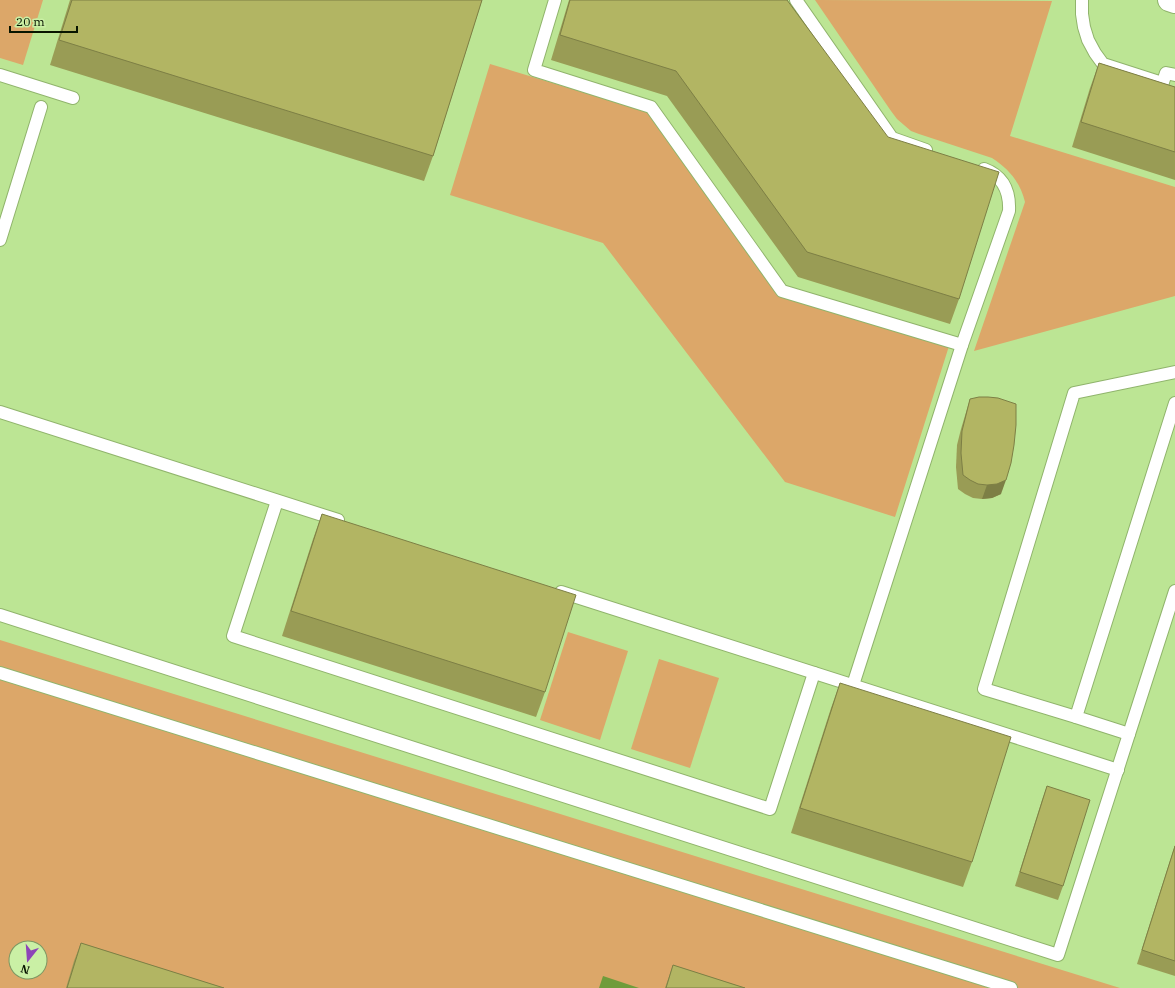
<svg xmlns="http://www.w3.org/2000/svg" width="1175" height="988" font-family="'IBM Plex Serif',serif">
<rect width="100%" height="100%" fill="#caf0a5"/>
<path fill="#bce594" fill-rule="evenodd" d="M0,0H1175V988H0ZM16,948H40V972H16Z"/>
<g fill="#dca769" fill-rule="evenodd">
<path d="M0,0H43L23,65L0,58Z"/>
<path d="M815,0L1052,1L1010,136L1175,187V296L974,351L1025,202C1020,182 1009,169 992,158L919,134L911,131L897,119L891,111Z"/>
<path d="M490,64L648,112L779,293L949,346L895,517L785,482L603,243L450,195Z"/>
<path d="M568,632L628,651L600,740L540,720Z"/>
<path d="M0,640L1120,988H0ZM16,948H40V972H16Z"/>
<path d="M659,659L719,678L690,768L631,749Z"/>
</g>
<path fill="#6f9c3b" d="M603,976L639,988H599Z"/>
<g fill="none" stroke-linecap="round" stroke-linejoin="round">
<g stroke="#90b46c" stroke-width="14">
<g id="service">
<path d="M555,0L534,70L651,107L782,291L962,345L1009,211C1010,191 1003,176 984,169"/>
<path d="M796,0L892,138L926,150"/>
<path d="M1082,0V14L1084,27L1088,40L1095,53L1103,64L1162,83"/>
<path d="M0,75L73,98"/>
<path d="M1175,75L1166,73L1157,100L1175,105"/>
<path d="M0,240L41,107"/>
<path d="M1175,403L1076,717L1129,734L1175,591"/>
<path d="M0,412L338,520"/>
<path d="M277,501L233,636L770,809L814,673"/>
<path d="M561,592L1118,770"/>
<path d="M0,615L1058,955L1129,734"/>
<path d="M0,673L1011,988"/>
<path d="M853,685L962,345"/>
<path d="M1076,717L984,689L1074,393L1175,372"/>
</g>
</g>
<g stroke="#90b46c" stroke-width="24">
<path id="tertiary" d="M1169,0L1175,2"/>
</g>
<use href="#service" stroke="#fff" stroke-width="12"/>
<use href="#tertiary" stroke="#fff" stroke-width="22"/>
</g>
<g fill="#999c55">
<path d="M70,0H482L433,156L424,181L50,65Z"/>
<path d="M569,0H787L959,299L950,324L798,277L667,96L551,60Z"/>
<path d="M1099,63L1175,87V180L1072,147L1090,88Z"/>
<path d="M970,399L1001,494L992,498L982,499L973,498L965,494L958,489L956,467L957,445L961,429Z"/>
<path d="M322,514L545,692L536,717L282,636L313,539Z"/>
<path d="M840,683L972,862L963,887L791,833L831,708Z"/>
<path d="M1047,786L1063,886L1058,900L1015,886L1042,800Z"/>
<path d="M1175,845V976L1137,964Z"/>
<path d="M81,943L224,988H66L74,961Z"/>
<path d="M673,965L745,988H665Z"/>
</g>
<path fill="#7d7f45" d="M1006,480L1001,494L992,498L982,499L987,485Z"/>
<g fill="#b2b563" stroke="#7d7f45">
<path d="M72,0H482L433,156L59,40Z"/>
<path d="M570,0H787L888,137L999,172L959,299L807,252L676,71L560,35Z"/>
<path d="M1099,63L1175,87V152L1081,122Z"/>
<path d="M979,397H988L998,398L1016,404V425L1014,445L1011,463L1006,480L997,484L987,485L978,484L970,480L963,475L961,453L962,431L970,399Z"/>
<path d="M322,514L576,595L545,692L291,611Z"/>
<path d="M840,683L1011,737L972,862L800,808Z"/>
<path d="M1047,786L1090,800L1063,886L1020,872Z"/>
<path d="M1175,846V961L1142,950Z"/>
<path d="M81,943L224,988H67Z"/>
<path d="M673,965L745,988H666Z"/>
</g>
<g transform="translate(28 960) rotate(197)"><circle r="19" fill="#caf0a5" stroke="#7c9863"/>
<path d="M0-3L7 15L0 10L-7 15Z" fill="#8d45b8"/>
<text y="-6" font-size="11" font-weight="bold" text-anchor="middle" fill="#081500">N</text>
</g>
<path d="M10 26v6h67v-6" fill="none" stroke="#081500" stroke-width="2"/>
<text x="16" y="26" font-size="12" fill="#081500" stroke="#caf0a5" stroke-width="3" paint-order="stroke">20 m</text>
</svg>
